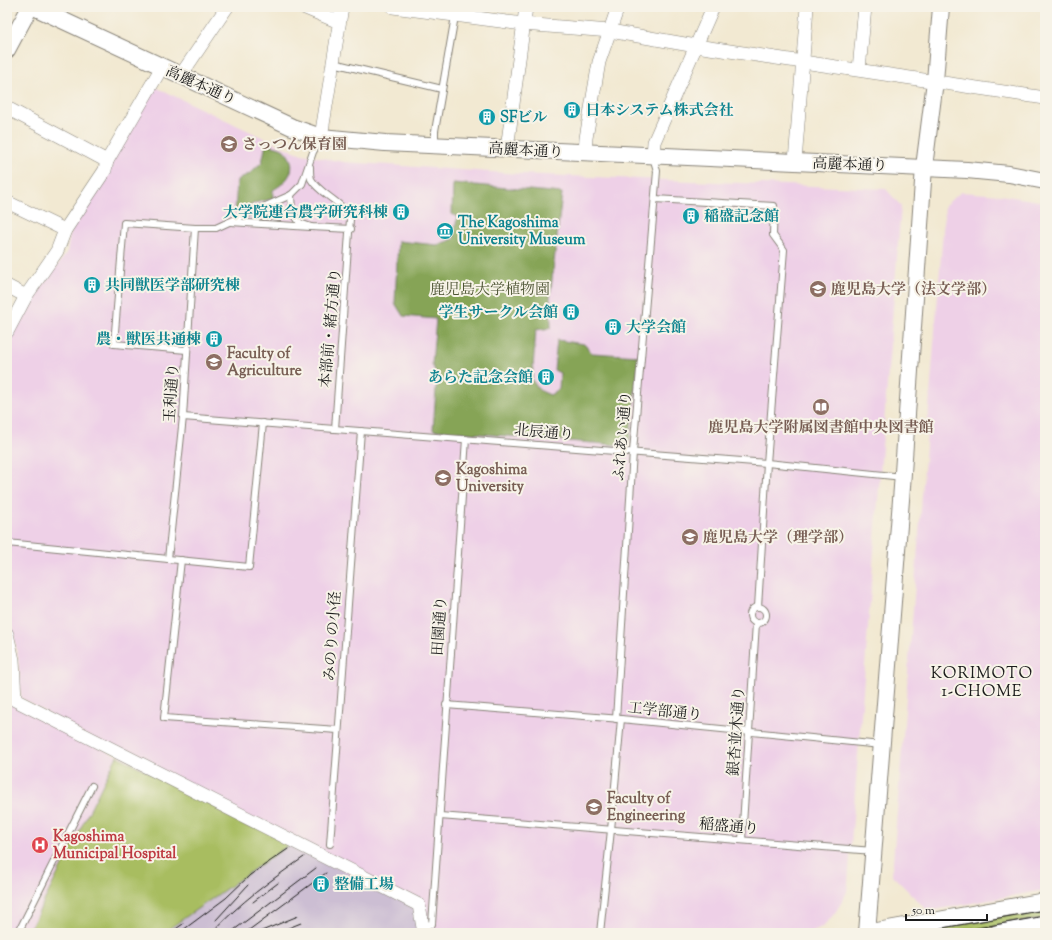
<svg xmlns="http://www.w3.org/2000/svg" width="1052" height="940" font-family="'Sorts Mill Goudy','Noto Serif JP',serif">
<rect width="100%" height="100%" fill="#f7f3e8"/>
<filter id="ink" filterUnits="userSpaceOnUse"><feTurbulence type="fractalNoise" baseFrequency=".025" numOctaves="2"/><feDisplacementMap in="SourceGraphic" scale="8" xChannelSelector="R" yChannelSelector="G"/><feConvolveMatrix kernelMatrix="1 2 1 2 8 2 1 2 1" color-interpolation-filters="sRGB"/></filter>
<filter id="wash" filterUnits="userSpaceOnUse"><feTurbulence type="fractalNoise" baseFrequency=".012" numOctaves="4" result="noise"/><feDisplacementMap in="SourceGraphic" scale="16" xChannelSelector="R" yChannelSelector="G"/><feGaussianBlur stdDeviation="0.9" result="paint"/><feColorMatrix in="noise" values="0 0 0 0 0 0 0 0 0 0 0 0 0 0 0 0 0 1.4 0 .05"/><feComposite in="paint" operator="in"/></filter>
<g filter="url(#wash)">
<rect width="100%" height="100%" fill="#f2e9d2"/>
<g fill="#eed0e7">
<path d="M155,87L281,146L302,154L344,162L520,174L886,189L901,206L848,883L847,891L843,900L835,913L824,926L808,933H428L21,698L18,656L11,622L7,613V344L30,301L67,253L70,232Z"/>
<path d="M961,192L1000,195L1045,202V890L928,911L892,875L945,205Z"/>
<path d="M7,659L12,704L117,756L28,933H7Z"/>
</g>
<path fill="#ccbed3" d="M290,844L416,907L421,933H163Z"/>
<g fill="#a8bd61" stroke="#626c3e">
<path d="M117,756L290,844L163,933H28Z"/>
<path d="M1045,907V918L961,933H914L913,930Z"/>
</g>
<g fill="#86a457" stroke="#51603a">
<path d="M266,144C271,146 280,147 284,150C285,151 288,155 288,155C298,170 286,183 273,190V199L258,202L235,212L237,180L249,174L262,162Z"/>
<path d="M453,183L562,193L550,297L551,328L536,330L532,380L539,390L550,395L559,389L560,373L554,370L557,340L584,344L592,353L639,356L629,446L433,430L437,376L432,364L436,319L403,316L395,303L398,241L437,245L454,239L457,217L452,214Z"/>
</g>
</g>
<g filter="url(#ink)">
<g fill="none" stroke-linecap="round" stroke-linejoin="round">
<g stroke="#878277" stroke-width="8">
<g id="service">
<path d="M333,63L442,89"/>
<path d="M435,144V131L455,16"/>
<path d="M310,167C310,170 310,176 311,179C320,195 343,201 350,219L335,429"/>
<path d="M291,195L292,211L300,223L311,227L351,229"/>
<path d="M655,199L774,206L773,235L784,250L767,463L758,607"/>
<path d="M231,222L311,227"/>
<path d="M187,350L114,344L124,223L195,228H216L229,222L291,195L302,184L313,152L321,138"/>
<path d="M183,417L767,463L903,477"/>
<path d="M7,543L249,567L263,423"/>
<path d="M168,559L183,417L195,228"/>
<path d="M181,560L164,718L338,730"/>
<circle cx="758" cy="615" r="8"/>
<path d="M446,705L621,719L881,745"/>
<path d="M616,719L633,452L657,171L653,157"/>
<path d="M440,816L873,851"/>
<path d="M742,840L756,623"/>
<path d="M330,844L361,431"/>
<path d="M423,925L432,924L466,439"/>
<path d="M18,933L92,786"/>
<path d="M600,933L611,830L621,719"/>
</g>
</g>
<g stroke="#878277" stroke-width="14">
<g id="minor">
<path d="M303,7L339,22"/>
<path d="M393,7L523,24L610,31L696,46L1045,98"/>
<path d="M859,69L865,7"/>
<path d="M181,75L227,7"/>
<path d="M7,108L107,161"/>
<path d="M321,137L342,7"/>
<path d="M507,149L526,7"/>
<path d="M585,153L586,138L599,62L618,7"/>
<path d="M653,156L654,142L713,7"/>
<path d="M795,162L807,7"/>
<path d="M7,202L65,230"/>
<path d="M7,286L26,296"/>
<path d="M7,332L26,296L57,251L65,230L105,170L107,161L162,67"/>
<path d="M7,634L13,660L15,700L419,905L424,933"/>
</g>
</g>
<g stroke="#878277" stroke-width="18">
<g id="tertiary">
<path d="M34,7L292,127L321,137L385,143L967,170L1009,174L1045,181"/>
<path d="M7,50L30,7"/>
<path d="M866,933L1045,901"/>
<path d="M867,933L902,487L924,167L935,81L941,7"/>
<path d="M997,933L1045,924"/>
</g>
</g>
<use href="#service" stroke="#fff" stroke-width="6"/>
<use href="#minor" stroke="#fff" stroke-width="13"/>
<use href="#tertiary" stroke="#fff" stroke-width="16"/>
<g stroke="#1c1c1c" stroke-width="1">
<path d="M253,902L278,883"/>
<path d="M216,920L248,885"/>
<path d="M170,933L183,924"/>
<path d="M179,933L226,898L250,875L288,849"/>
<path d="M212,933C239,903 271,880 304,857"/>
<path d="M230,933L316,868"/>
<path d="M245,933L326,873"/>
<path d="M257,933L298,916"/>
<path d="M276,933L301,923"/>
<path d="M303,933H304"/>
<path d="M914,933L1045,910"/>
<path d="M949,933L1045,916"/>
</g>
</g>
</g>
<defs>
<g id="building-disc" transform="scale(0.9)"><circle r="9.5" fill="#0f9aa8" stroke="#f7f3e8"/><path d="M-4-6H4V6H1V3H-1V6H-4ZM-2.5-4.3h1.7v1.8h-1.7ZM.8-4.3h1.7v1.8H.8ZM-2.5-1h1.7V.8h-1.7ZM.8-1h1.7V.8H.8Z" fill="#fff"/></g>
<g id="school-disc" transform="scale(0.9)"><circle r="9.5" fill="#8d6e63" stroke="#f7f3e8"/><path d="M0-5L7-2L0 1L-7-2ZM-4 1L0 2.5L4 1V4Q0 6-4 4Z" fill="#fff"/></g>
<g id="museum-disc" transform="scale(0.9)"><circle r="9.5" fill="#0f9aa8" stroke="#f7f3e8"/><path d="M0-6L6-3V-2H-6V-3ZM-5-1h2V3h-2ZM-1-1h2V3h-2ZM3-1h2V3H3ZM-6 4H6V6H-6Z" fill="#fff"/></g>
<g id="university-disc" transform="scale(0.9)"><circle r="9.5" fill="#8d6e63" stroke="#f7f3e8"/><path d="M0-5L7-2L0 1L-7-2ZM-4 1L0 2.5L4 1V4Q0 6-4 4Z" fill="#fff"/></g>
<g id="library-disc" transform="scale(0.9)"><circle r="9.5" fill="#8d6e63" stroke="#f7f3e8"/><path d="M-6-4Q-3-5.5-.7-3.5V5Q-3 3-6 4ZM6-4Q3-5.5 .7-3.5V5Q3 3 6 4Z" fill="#fff"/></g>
<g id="hospital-disc" transform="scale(0.9)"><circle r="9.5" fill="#e0444e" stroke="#f7f3e8"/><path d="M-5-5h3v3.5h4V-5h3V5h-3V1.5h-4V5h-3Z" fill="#fff"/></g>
</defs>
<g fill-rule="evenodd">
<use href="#building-disc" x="572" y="110"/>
<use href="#building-disc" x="487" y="117"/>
<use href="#school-disc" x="229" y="144"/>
<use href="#building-disc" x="401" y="212"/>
<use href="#building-disc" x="691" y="216"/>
<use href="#museum-disc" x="445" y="231"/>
<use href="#building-disc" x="92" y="285"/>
<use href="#university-disc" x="818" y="289"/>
<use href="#building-disc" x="571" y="312"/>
<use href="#building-disc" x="613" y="327"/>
<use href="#building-disc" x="214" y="339"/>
<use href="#university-disc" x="214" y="362"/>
<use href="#building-disc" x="546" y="377"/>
<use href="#library-disc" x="821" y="407"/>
<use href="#university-disc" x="443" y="478"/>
<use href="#university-disc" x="690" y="537"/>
<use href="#university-disc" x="594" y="807"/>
<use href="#hospital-disc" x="40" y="845"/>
<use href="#building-disc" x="321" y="884"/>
</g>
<g text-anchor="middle" stroke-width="4" stroke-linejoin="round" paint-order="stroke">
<g font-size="15" fill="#1c1c1c" stroke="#f7f3e8">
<text transform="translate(201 85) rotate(24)" y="5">高麗本通り</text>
<text transform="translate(526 150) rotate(3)" y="5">高麗本通り</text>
<text transform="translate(850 164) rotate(2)" y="5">高麗本通り</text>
<text transform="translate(330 328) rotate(-85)" y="5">本部前・緒方通り</text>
<text transform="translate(171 393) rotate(-86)" y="5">玉利通り</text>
<text transform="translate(544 432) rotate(5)" y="5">北辰通り</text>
<text transform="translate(622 436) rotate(-85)" y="5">ふれあい通り</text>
<text transform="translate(439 626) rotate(-86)" y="5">田園通り</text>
<text transform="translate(332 636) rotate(-86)" y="5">みのりの小径</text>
<text transform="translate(665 711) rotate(6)" y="5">工学部通り</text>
<text transform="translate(736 731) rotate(-86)" y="5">銀杏並木通り</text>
<text transform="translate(729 826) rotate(5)" y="5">稲盛通り</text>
</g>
<g font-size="15" font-weight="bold" fill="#0d838f" stroke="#f7f3e8" text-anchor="start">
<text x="585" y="115">日本システム株式会社</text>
<text x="500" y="122">SFビル</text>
<text x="388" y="217" text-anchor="end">大学院連合農学研究科棟</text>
<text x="704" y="221">稲盛記念館</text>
<text x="458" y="227">The Kagoshima<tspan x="458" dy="17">University Museum</tspan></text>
<text x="105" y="290">共同獣医学部研究棟</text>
<text x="558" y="317" text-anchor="end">学生サークル会館</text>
<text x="626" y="332">大学会館</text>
<text x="201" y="344" text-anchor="end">農・獣医共通棟</text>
<text x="533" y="382" text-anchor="end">あらた記念会館</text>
<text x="334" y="889">整備工場</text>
</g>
<g font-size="15" font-weight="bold" fill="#785e54" stroke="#f7f3e8" text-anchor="start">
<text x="242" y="149">さっつん保育園</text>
<text x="831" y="294">鹿児島大学（法文学部）</text>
<text x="227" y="358">Faculty of<tspan x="227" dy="17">Agriculture</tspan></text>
<text x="821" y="432" text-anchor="middle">鹿児島大学附属図書館中央図書館</text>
<text x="456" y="474">Kagoshima<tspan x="456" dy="17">University</tspan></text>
<text x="703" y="542">鹿児島大学（理学部）</text>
<text x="607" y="803">Faculty of<tspan x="607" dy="17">Engineering</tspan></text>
</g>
<g font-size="15" fill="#4d5434" stroke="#f7f3e8">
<text x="490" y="294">鹿児島大学植物園</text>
</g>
<g font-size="15" font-weight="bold" fill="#be3a42" stroke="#f7f3e8" text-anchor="start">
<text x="53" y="841">Kagoshima<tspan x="53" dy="17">Municipal Hospital</tspan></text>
</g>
<g font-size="16" letter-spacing="1" fill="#1c1c1c" stroke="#f7f3e8">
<text x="982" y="678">KORIMOTO<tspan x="982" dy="18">1-CHOME</tspan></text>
</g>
</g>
<rect width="1052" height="940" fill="none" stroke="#f7f3e8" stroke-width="24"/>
<path d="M906 914v6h81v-6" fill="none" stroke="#1c1c1c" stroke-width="2"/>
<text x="912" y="914" font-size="12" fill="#1c1c1c" stroke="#f7f3e8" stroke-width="3" paint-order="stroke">50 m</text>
</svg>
